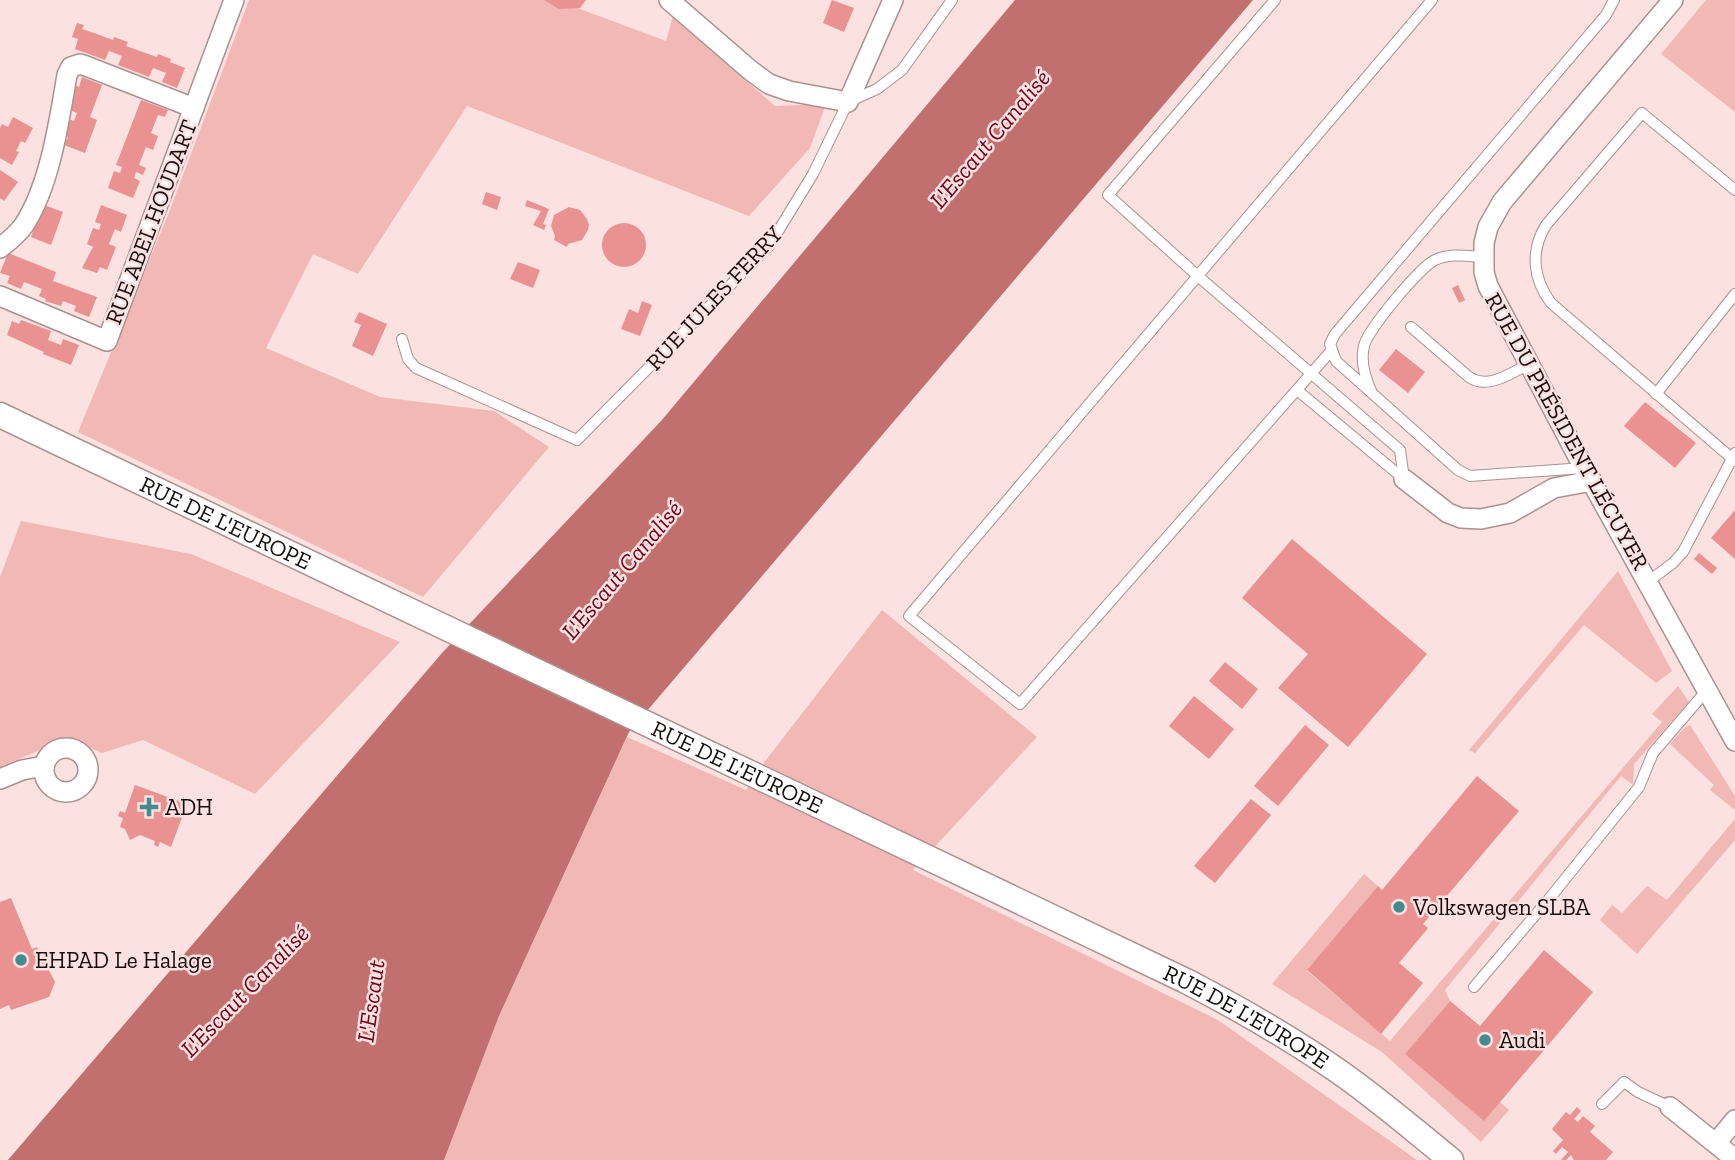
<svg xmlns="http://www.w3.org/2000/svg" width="1735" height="1160" font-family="'Zilla Slab',serif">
<rect width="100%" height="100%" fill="#fbe1df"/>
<g fill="#f2b8b6">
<path d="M249,0H556L666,41L673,16L775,106L826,104L810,148L749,216L467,106L358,274L313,254L266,348L380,397L494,411L549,447L423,597L78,432L168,215Z"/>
<path d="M1706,0H1735V112L1661,54Z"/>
<path d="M21,521L191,554L400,642L255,794L143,740L102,753L72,740L54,744L0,767V577Z"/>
<path d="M1618,571L1672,671L1656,683L1584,625L1475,753L1469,750Z"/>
<path d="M882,610L1037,737L913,870L1218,1020L1417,1160H444L499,1016L627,737L746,790L766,760Z"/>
<path d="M1678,686L1689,702L1634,764L1633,785L1621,776L1445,990L1450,1001L1406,1053L1500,1102L1509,1110L1481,1142L1382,1052L1272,984L1364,874L1378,886L1307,971L1390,1041L1662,722L1652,714Z"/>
<path d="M1690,725L1735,796V810L1710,790L1714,785L1670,744L1684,728Z"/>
<path d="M1735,819V840L1637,954L1600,920L1612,905L1622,913L1647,886L1667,900Z"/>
</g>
<path fill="#c26f6f" d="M1015,0H1253L629,732L499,1016L444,1160H8L442,653L661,421Z"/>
<g fill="#e99291">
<path d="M544,0H586L580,8L559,9Z"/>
<path d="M832,0L854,8L844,32L823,23Z"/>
<path d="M77,23L84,25L82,29L97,34L113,40L114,37L128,42L126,46L157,57L158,54L171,59L170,62L185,68L177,88L162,82L166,73L153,68L149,77L118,65L122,56L109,51L105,60L75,49L78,39L72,37Z"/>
<path d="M82,77L102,85L90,117L97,120L85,153L64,145L68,137L61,134L66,118L74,121L77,113L70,110L73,101L67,99L72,84L79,87Z"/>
<path d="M141,100L168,110L165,117L158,115L151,133L158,136L153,150L146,147L139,165L146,168L143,175L136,172L134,178L140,181L133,198L108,188L114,171L120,173L122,167L116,165Z"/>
<path d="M13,117L33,128L25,143L21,141L16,151L19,152L12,165L0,158V128L2,124L8,127Z"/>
<path d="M0,170L18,182L4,201L0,198Z"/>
<path d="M486,192L501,197L497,210L482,204Z"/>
<path d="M527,200L549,209L543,224L546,225L544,230L533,225L541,211L525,206Z"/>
<path d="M44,205L63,212L51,245L31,237L34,228L27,225Z"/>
<path d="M101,205L127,215L121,232L115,229L109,244L116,247L107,270L100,267L97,273L82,268L93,247L87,244L93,228L99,230L101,224L95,222Z"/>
<path d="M569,207L580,210L587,219L589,225L588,230L582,240L568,244L567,247L554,240L555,236L551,226L554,215Z"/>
<circle cx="624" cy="245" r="22"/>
<path d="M8,253L56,272L53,281L97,297L89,317L74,311L76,306L63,301L61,306L45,301L46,299L39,296L42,289L24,282L21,289L7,283L10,276L0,273Z"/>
<path d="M518,262L540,270L533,288L510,279Z"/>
<path d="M1458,285L1465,300L1459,303L1452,288Z"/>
<path d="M642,301L652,305L640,336L621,329L629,309L638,313Z"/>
<path d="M359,312L387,324L373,356L352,346L361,325L354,322Z"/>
<path d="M21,320L51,331L48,340L61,345L63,339L79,345L71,365L43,354L44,352L7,335L12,321L19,324Z"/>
<path d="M1396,349L1425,372L1408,393L1379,370Z"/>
<path d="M1645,402L1696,443L1675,468L1624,426Z"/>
<path d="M1735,510V559L1711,538Z"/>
<path d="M1292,539L1427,654L1348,747L1278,688L1308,654L1242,598Z"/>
<path d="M1699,553L1717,568L1712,574L1694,559Z"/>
<path d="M1225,662L1258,689L1242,709L1209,681Z"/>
<path d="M1194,696L1234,729L1209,759L1169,726Z"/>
<path d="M1305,725L1329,745L1278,806L1254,786Z"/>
<path d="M1477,776L1519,811L1423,924L1428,928L1399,963L1423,983L1381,1034L1307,970L1378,886L1382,890Z"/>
<path d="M135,785L187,804L171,847L160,842L158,847L154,845L155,841L140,835L130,840L125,829L120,827L123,818L118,816L120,811L125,813Z"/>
<path d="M1251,799L1271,815L1215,883L1194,866Z"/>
<path d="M11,898L32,949L37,947L55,982L49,997L11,1010L9,1005L0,1009V902Z"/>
<path d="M1544,950L1593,992L1484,1121L1405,1054L1450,1001L1480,1026Z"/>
<path d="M1577,1107L1581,1111L1574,1119L1578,1122L1583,1116L1595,1126L1590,1132L1613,1152L1606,1160H1574L1571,1155L1566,1160H1561L1568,1152L1562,1147L1556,1154L1553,1151L1563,1140L1552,1129L1566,1112L1570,1115Z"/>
</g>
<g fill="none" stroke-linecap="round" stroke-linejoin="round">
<g stroke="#aa9190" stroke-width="12">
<g id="service">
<path d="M1275,0L1108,195L1199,277L1400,450L1404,479"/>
<path d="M1735,190L1642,113L1546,225C1530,251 1533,279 1551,303L1735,461"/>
<path d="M1411,327L1469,377C1488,390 1511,373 1529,364"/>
<path d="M402,339L408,359L416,368L577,440L769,246L813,174L848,102L877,89L902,70L952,0"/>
<path d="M1331,351L1020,704L909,616L1432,0"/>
<path d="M1297,390L1404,479"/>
<path d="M1372,393C1365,378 1360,362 1364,346C1367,330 1421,266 1435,260C1450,253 1467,256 1483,257"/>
<path d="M1656,394L1735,294"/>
<path d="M1584,468L1470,476L1458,470L1336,361L1330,344L1335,334L1606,15L1614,0"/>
<path d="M1649,581L1673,563L1683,552L1735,453"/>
<path d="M1474,987L1549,899L1639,787L1653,753L1707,690"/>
<path d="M1602,1104L1624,1082L1638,1092L1670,1107"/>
</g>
</g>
<g stroke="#aa9190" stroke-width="22">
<g id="minor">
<path d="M669,0L750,70L769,84L789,91L848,102L893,0"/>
<path d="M1673,0L1502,202L1488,227L1484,243V272L1488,286L1584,468L1735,741"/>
<path d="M0,248C9,241 17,235 24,225C50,185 59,122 67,75L71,67L80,64L86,66L194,108"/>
<path d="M0,296L107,341L234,0"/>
<path d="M1404,479L1448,513L1461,518L1481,519L1510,513L1554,488L1592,481"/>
<circle cx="66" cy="770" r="22"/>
<path d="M0,779L22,770L44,766"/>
<path d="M1670,1107L1735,1159"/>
<path d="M1716,1143L1735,1120"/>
</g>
</g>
<g stroke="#aa9190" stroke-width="27">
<g id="tertiary">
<path id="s1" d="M0,415L1186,981C1238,1008 1289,1037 1338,1071C1377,1098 1414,1130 1451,1160"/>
</g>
</g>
<use href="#service" stroke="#fff" stroke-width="10"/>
<use href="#minor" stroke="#fff" stroke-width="19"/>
<use href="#tertiary" stroke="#fff" stroke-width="24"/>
</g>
<g fill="#448b90" stroke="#fbe1df" stroke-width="2.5">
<path d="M145.5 796.5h7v7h7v7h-7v7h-7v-7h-7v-7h7z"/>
<circle cx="1399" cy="907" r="7"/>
<circle cx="21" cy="960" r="7"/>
<circle cx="1485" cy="1040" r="7"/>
</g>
<g text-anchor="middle" stroke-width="5" stroke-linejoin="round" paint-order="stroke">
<g font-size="23" fill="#150c0c" stroke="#fbe1df">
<text transform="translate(151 222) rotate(-69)" y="8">RUE ABEL HOUDART</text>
<text transform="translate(714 298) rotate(-47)" y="8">RUE JULES FERRY</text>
<text transform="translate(1567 431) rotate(61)" y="8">RUE DU PRÉSIDENT LÉCUYER</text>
<text dy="8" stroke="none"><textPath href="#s1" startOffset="250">RUE DE L'EUROPE</textPath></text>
<text dy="8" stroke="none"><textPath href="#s1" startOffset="817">RUE DE L'EUROPE</textPath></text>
<text dy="8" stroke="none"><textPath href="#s1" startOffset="1384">RUE DE L'EUROPE</textPath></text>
</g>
<g font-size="23" fill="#150c0c" stroke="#fbe1df" text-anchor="start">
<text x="165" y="815">ADH</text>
<text x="1413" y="915">Volkswagen SLBA</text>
<text x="35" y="968">EHPAD Le Halage</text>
<text x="1499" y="1048">Audi</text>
</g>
<g font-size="24" font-style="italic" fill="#6e0217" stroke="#fbe1df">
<text transform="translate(990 139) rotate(-50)" y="8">L'Escaut Canalisé</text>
<text transform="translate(622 570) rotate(-50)" y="8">L'Escaut Canalisé</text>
<text transform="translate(245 991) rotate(-46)" y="8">L'Escaut Canalisé</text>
<text transform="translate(371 1001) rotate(-82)" y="8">L'Escaut</text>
</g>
</g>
</svg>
